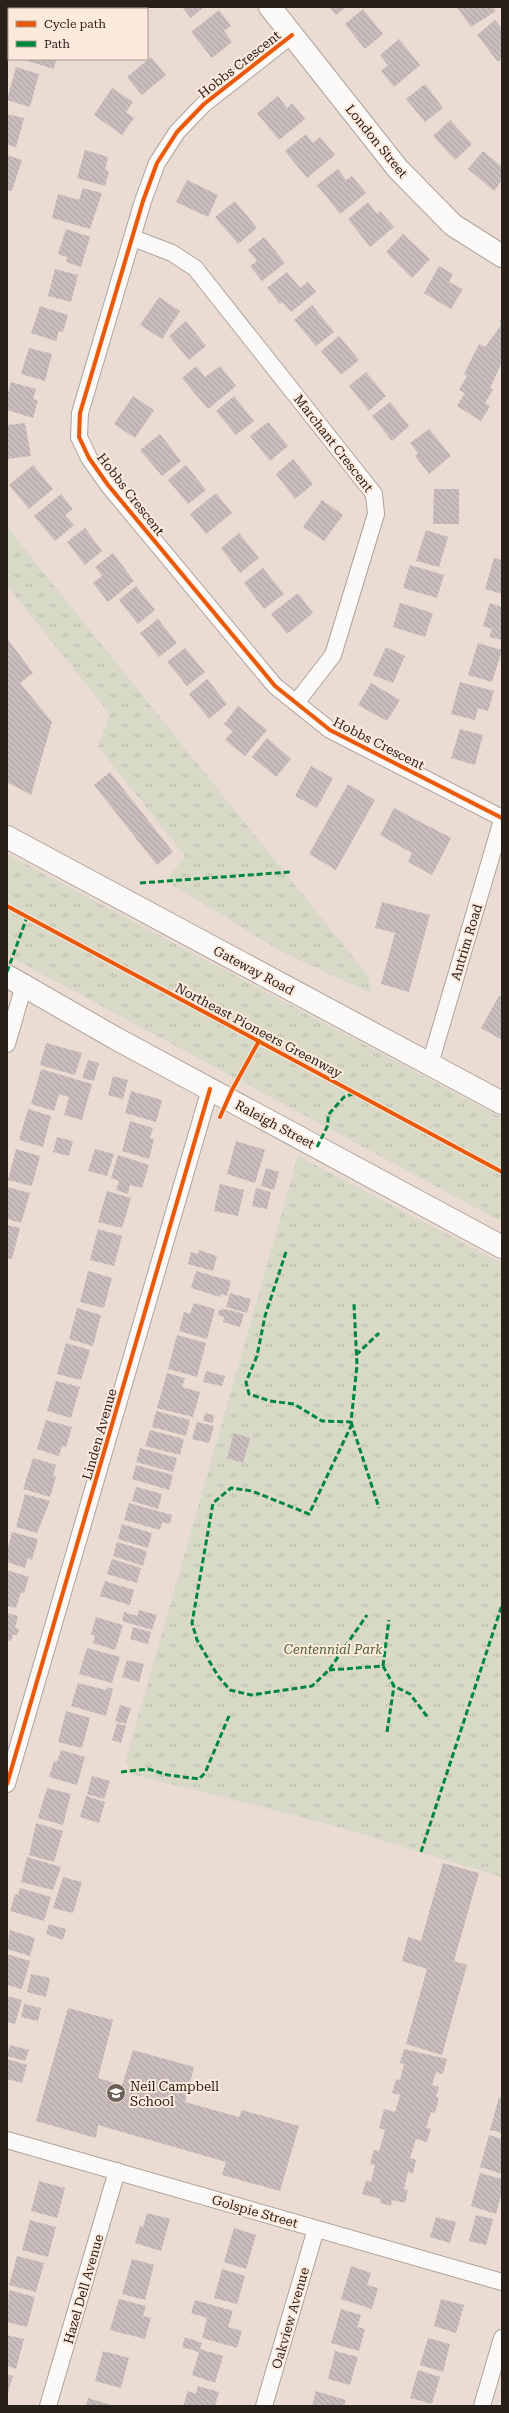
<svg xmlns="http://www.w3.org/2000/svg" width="509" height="2413" font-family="'Roboto Serif',serif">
<defs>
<pattern id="grass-tufts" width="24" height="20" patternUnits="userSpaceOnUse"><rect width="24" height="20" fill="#d8d9c7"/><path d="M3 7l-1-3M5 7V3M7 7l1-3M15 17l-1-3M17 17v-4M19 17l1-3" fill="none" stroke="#b9baaa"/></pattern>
<pattern id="building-back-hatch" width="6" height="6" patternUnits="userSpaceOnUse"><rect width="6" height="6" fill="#c8bdbc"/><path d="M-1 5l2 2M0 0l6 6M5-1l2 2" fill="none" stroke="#aca2a1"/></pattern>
</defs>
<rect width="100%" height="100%" fill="#eadcd3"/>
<g fill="url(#grass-tufts)">
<path d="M7,527L369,977L371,993L284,953L166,881L185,856L98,747L110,714L7,586Z"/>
<path d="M7,854L502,1118V1222L7,955Z"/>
<path d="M298,1156L502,1263V1877L328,1824L127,1773L130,1765L125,1763Z"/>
</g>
<g fill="url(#building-back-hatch)">
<rect x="36" y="7" width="35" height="2"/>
<path d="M182,7H204L191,18Z"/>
<path d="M329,7H346L336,15Z"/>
<path d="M457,7H493L496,11L471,27Z"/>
<path d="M363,9L383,34L365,49L345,24Z"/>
<path d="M219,10L231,26L224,31L232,42L212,58L191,32Z"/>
<path d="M495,20L502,29V59L498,62L477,35Z"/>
<path d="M399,39L420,65L394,87L381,71L388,65L380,55Z"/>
<path d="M151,57L166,75L142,95L127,77Z"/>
<path d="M21,59H56L54,69Z"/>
<path d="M16,67L39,74L30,107L7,100Z"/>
<path d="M425,84L443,108L425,122L406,99Z"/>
<path d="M112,88L133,102L126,112L134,118L122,135L94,115Z"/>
<path d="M278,96L287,108L292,103L305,119L279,140L257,113Z"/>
<path d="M7,114L24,118L16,147L7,145Z"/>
<path d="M450,120L472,144L455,160L433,136Z"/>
<path d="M306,134L313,143L320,137L335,155L307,178L285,151Z"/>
<path d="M85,150L108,157L105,170L109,171L105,186L77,178Z"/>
<path d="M483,151L502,167V180L494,191L468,169Z"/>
<path d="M7,155L22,160L12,191L7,190Z"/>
<path d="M338,169L346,180L352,176L366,193L340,214L317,185Z"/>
<path d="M187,180L218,195L208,217L176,202Z"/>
<path d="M83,188L102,193L90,229L52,218L58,194L79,200Z"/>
<path d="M235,201L257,228L238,244L215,217Z"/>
<path d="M368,202L377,214L380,211L394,227L370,247L348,219Z"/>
<path d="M66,229L90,237L81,267L66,262L67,257L58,254Z"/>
<path d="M403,234L430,259L412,278L386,252Z"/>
<path d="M264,237L285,263L262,281L250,266L257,261L248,250Z"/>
<path d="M439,266L453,274L449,282L463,289L451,309L424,293Z"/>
<path d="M55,269L78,275L71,302L48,296Z"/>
<path d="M287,272L300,288L308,282L316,292L291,312L282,302L280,304L267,288Z"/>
<path d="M159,297L180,311L162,339L140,325Z"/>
<path d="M312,305L334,332L316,346L294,320Z"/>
<path d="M40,306L68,315L63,332L59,331L56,341L31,333Z"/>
<path d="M502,318V362L490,388L493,390L485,403L490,406L481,421L457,406L465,393L459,390L467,376L464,374L479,344L485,347L502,324L499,322Z"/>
<path d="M186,321L206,346L189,360L169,336Z"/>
<path d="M339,336L359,360L341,375L321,351Z"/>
<path d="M29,348L52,354L45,381L21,374Z"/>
<path d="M196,366L205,377L220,366L236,386L208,409L182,378Z"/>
<path d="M366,372L386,396L369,411L349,386Z"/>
<path d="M11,382L36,389L33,399L38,400L33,418L7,410V397Z"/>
<path d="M133,396L154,410L135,438L114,424Z"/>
<path d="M234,396L254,421L236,435L216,411Z"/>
<path d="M390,402L409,426L392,441L372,416Z"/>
<path d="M268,422L288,446L270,461L250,436Z"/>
<path d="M25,423L31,456L7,459V425Z"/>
<path d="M429,429L451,456L429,474L415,456L418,453L410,443Z"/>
<path d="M160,434L181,461L162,476L140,450Z"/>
<path d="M293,459L313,484L295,499L276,474Z"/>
<path d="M33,465L53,489L29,509L9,485Z"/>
<path d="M186,465L206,490L188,504L168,480Z"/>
<path d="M434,489H459V524H433Z"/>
<path d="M216,493L232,513L206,534L190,514Z"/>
<path d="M61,494L73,509L65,515L74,525L55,541L34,516Z"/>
<path d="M322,500L343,515L324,541L303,527Z"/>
<path d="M85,528L102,551L85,565L67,542Z"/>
<path d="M426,530L448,537L439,567L416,561Z"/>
<path d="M239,533L259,558L240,573L221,548Z"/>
<path d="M113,553L134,581L108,602L93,583L102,576L95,567Z"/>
<path d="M494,558L502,560V594L485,589Z"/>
<path d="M410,565L444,575L437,598L403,588Z"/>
<path d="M263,568L284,594L264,609L244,583Z"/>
<path d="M136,586L155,610L138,624L119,600Z"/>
<path d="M298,593L313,613L287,634L271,614Z"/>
<path d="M400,603L433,613L425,637L393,627Z"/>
<path d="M490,603L502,607V640L489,637L492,629L483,626Z"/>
<path d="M158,619L177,643L159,657L140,633Z"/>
<path d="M7,638L33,673L20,683L52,722L31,795L7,782Z"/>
<path d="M478,643L502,650L492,682L468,675Z"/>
<path d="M386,647L405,656L393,683L373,675Z"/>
<path d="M185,648L205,672L187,686L167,662Z"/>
<path d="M207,679L227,704L209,719L189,694Z"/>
<path d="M460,682L494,691L488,711L478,708L475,720L451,714Z"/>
<path d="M371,683L400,700L387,721L358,705Z"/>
<path d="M238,706L267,730L245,756L225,740L233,731L224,724Z"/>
<path d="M460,729L483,735L475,765L451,758Z"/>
<path d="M267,738L291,759L276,777L252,757Z"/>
<path d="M311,766L333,778L317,808L295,796Z"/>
<path d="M110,772L173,852L157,865L94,785Z"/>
<path d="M348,784L375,800L336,870L309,854Z"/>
<path d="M394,808L451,838L432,875L408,862L412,853L380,835Z"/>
<path d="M382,902L430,915L409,992L381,984L395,933L375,928Z"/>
<path d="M499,996L502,997V1040L481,1028Z"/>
<path d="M46,1043L82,1053L75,1075L40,1065Z"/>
<path d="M88,1060L99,1063L94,1081L82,1078Z"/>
<path d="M41,1069L92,1084L82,1120L64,1115L69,1097L59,1094L54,1111L31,1104Z"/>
<path d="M113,1076L128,1080L123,1099L108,1095Z"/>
<path d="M131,1091L162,1100L156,1122L125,1113Z"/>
<path d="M28,1109L51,1116L43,1147L19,1140Z"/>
<path d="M130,1121L153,1128L150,1138L154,1139L149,1159L122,1151Z"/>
<path d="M57,1137L73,1141L69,1156L53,1152Z"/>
<path d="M236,1141L265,1150L255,1183L227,1174Z"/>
<path d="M16,1149L40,1156L32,1186L8,1180Z"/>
<path d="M95,1149L114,1154L107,1176L88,1171Z"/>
<path d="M118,1155L149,1165L142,1188L130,1185L128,1194L116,1190L119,1181L111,1178Z"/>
<path d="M266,1168L279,1172L274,1190L261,1186Z"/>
<path d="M220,1184L244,1190L238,1216L214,1211Z"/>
<path d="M7,1187L30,1193L21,1223L7,1219Z"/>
<path d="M256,1188L271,1192L267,1209L252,1206Z"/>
<path d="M107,1191L131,1198L122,1228L98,1222Z"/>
<path d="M7,1225L20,1228L12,1259L7,1258Z"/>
<path d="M98,1229L122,1236L114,1266L90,1260Z"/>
<path d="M199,1250L217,1256L213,1271L188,1264L191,1252L198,1254Z"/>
<path d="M88,1271L112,1278L104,1308L80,1302Z"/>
<path d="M196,1271L231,1281L227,1296L221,1294L220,1297L191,1288Z"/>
<path d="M230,1293L251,1299L247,1313L226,1307Z"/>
<path d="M194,1303L215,1309L207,1339L179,1331L184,1312L190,1314Z"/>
<path d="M77,1308L101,1315L93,1346L69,1339Z"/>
<path d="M226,1309L244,1314L240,1327L223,1322L224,1317L218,1315L219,1310Z"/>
<path d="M177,1335L206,1343L197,1377L168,1369Z"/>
<path d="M66,1343L90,1350L81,1380L57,1374Z"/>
<path d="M206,1371L225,1376L222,1386L203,1382Z"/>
<path d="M167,1373L185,1378L182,1387L200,1392L193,1417L157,1408Z"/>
<path d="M56,1381L80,1387L71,1418L47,1411Z"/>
<path d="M156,1411L190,1420L186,1436L152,1427Z"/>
<path d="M205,1413L214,1415L213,1423L203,1421Z"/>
<path d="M46,1420L72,1427L66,1447L62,1446L59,1456L37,1449Z"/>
<path d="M197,1422L214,1426L209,1443L192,1439Z"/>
<path d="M150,1430L184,1439L180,1455L145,1446Z"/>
<path d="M234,1433L250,1438L243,1463L227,1458Z"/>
<path d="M140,1448L177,1458L173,1472L136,1462Z"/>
<path d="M33,1458L56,1465L53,1476L56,1477L50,1497L23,1489Z"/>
<path d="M136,1465L173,1475L169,1490L132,1479Z"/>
<path d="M136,1487L162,1494L158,1509L132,1501Z"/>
<path d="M25,1494L50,1501L37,1533L16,1527Z"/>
<path d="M129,1503L172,1515L170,1524L162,1522L160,1530L124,1520Z"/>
<path d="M122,1524L152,1533L148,1548L118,1539Z"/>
<path d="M12,1532L38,1539L32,1560L28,1558L25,1568L7,1562V1551Z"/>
<path d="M117,1542L147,1551L143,1566L113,1556Z"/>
<path d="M112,1559L141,1568L137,1583L107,1574Z"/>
<path d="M7,1570L29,1577L24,1593L21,1592L16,1608L7,1606Z"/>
<path d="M105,1581L134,1590L130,1605L100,1596Z"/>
<path d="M139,1610L157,1615L152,1630L122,1621L124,1612L137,1616Z"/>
<path d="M7,1613L18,1616L15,1628L19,1629L17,1635H13L11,1641L7,1640Z"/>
<path d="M96,1617L123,1625L115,1650L93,1643L95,1636L91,1634Z"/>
<path d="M133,1627L151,1632L148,1644L130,1639Z"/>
<path d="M87,1648L120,1657L112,1683L79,1674Z"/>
<path d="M127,1660L144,1664L139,1682L122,1677Z"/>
<path d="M78,1683L106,1690L107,1687L113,1689L106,1716L71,1706Z"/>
<path d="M120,1705L131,1708L126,1724L115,1721Z"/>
<path d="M66,1711L90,1718L82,1748L58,1742Z"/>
<path d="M117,1723L126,1726L121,1743L112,1740Z"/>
<path d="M61,1750L85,1757L77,1785L49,1777L54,1761L57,1762Z"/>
<path d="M92,1776L110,1781L104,1799L87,1794Z"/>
<path d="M47,1788L71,1794L63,1825L38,1818Z"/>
<path d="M86,1796L105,1802L99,1823L80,1817Z"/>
<path d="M36,1823L63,1831L54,1862L29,1855Z"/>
<path d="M27,1857L61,1867L53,1890L21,1882Z"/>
<path d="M443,1863L479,1873L454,1961L467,1965L442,2055L406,2044L427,1969L402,1961L408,1937L421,1941Z"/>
<path d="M63,1877L82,1882L73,1913L53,1908Z"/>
<path d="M20,1888L51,1897L44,1921L10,1911L15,1894L18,1895Z"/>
<path d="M49,1924L66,1929L63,1940L46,1934Z"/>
<path d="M10,1930L35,1938L30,1956L7,1949Z"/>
<path d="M7,1954L30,1961L22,1989L7,1985Z"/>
<path d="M31,1974L50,1978L46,1997L27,1992Z"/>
<path d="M7,1996L22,2000L15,2024L7,2022Z"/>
<path d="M24,2004L41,2008L38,2021L21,2017Z"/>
<path d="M68,2008L113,2020L98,2078L122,2085L133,2050L194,2067L185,2102L239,2117L242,2110L299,2126L280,2191L222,2175L226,2162L98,2125L96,2138L36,2121Z"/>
<path d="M10,2045L29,2050L25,2061L7,2056Z"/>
<path d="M404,2049L447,2059L443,2074L436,2072L432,2085L439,2087L436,2097L439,2098L435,2113L431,2112L426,2128L431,2129L427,2142L416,2139L410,2158L416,2160L413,2174L408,2172L404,2189L408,2190L405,2203L392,2200L391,2206L380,2203L381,2199L362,2194L366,2180L371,2182L375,2165L370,2164L374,2150L379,2151L385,2130L379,2128L384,2109L395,2112L400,2095L392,2093L396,2079L400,2080L404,2064L400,2063Z"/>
<path d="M7,2059L27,2065L22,2083L7,2079Z"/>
<path d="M499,2097L502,2098V2133L490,2130Z"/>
<path d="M489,2135L502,2139V2174L480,2167Z"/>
<path d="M480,2173L502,2179L501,2195L496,2214L471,2206Z"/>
<path d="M39,2181L65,2188L57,2218L31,2211Z"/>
<path d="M147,2213L170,2219L161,2251L135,2243L140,2226L143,2227Z"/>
<path d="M476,2215L493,2219L486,2245L469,2241Z"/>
<path d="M436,2217L456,2222L450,2243L430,2237Z"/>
<path d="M30,2220L56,2227L48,2257L22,2250Z"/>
<path d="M234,2228L256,2235L246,2269L224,2262Z"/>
<path d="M17,2256L44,2263L36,2292L9,2285Z"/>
<path d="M132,2259L154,2265L145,2300L122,2294Z"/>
<path d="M351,2266L371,2273L367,2285L378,2288L372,2309L341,2299Z"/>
<path d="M222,2269L245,2276L237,2304L214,2298Z"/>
<path d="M9,2290L35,2297L27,2327L7,2322Z"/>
<path d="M119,2299L146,2306L143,2316L151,2318L145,2339L110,2330Z"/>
<path d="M441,2299L464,2305L456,2333L434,2326Z"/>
<path d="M195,2300L233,2311L228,2327L242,2331L237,2348L202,2338L207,2318L191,2313Z"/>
<path d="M341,2309L361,2315L357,2327L365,2329L359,2351L331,2343Z"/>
<path d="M7,2335L24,2339L16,2369L7,2366Z"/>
<path d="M185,2337L202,2343L200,2349L223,2356L215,2383L192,2375L199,2352L182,2347Z"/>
<path d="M428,2338L450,2344L443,2372L420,2365Z"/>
<path d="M103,2351L129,2358L121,2388L95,2381Z"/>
<path d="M335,2351L358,2357L350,2385L328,2379Z"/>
<path d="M418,2370L440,2377L432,2404L410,2398Z"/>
<path d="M7,2374L13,2376L7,2396Z"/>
<path d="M198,2386L219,2392L215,2406H183L188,2391L196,2394Z"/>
<path d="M316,2391L346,2400L344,2406H312Z"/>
<path d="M88,2398L114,2406H86Z"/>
</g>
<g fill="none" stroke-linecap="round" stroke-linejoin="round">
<g stroke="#aea39d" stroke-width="18">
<g id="street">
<path d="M292,35L204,104L177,132L157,163L143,201L80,413L79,437L89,458L108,485L275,686L330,730L502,818"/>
<path d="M133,238L172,253L195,268L374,494L376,514L333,655L296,703"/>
<path d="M7,1044L24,985"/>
<path d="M430,1064L502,820"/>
<path d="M7,1784L210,1089"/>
<path d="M7,2140L502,2282"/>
<path d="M48,2406L117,2171"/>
<path d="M264,2406L316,2229"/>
<path d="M482,2406L502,2338"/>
</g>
</g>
<g stroke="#aea39d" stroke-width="24">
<g id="secondary">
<path d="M270,7L398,169L453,225L502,256"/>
<path d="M7,837L502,1103"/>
<path d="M7,976L115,1038L502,1247"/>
</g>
</g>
<use href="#street" stroke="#fcfaf8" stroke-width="16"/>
<use href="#secondary" stroke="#fcfaf8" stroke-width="22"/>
<g stroke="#00873e" stroke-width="3" stroke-dasharray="6 3" stroke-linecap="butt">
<path d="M140,883L290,872"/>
<path d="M7,972L27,917"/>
<path d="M317,1147L328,1125V1115L344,1097L355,1093"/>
<path d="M286,1252L265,1316L257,1356L246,1382L249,1394L270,1401L294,1404L322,1421L351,1422L357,1365L354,1304"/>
<path d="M356,1355L379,1333"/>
<path d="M351,1422L379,1508"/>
<path d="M352,1424L309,1514L252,1491L231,1488L213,1503L192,1623L197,1640L218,1676L230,1690L251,1695L312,1686L329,1670L367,1615"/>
<path d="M383,1666L389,1620"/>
<path d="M329,1670L383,1666L394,1686L410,1694L429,1719"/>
<path d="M387,1732L394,1686"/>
<path d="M121,1772L148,1769L168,1775L199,1779L205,1773L229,1716"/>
<path d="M421,1852L502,1605"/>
</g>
<g stroke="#fdeadc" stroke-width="6">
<g id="cycleway">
<path d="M292,35L204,104L177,132L157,163L143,201L80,413L79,437L89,458L108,485L275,686L330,730L502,818"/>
<path d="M7,906L502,1172"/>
<path d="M220,1117L232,1090L259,1041"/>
<path d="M7,1784L210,1089"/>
</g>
</g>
<use href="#cycleway" stroke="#e8590c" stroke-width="4"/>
</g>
<defs>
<g id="school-disc" transform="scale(1)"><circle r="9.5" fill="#6c625b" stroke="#fdeadc"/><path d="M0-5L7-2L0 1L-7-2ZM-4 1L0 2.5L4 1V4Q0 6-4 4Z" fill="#fff"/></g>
</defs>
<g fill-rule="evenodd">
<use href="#school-disc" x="116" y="2093"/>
</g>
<g text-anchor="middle" stroke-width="4" stroke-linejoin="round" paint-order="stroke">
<g font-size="13" fill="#28201a" stroke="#fdeadc">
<text transform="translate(239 64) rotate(-38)" y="5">Hobbs Crescent</text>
<text transform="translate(377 141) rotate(51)" y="5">London Street</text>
<text transform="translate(334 443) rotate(52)" y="5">Marchant Crescent</text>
<text transform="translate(131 494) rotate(52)" y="5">Hobbs Crescent</text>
<text transform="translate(379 743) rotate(27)" y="5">Hobbs Crescent</text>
<text transform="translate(466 942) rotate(-73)" y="5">Antrim Road</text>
<text transform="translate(254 970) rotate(28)" y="5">Gateway Road</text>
<text transform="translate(259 1030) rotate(28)" y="5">Northeast Pioneers Greenway</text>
<text transform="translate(275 1124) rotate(28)" y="5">Raleigh Street</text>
<text transform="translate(99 1434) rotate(-74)" y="5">Linden Avenue</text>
<text transform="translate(255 2211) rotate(16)" y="5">Golspie Street</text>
<text transform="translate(83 2289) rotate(-74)" y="5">Hazel Dell Avenue</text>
<text transform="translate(290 2318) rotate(-74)" y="5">Oakview Avenue</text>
</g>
<g font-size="13" font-style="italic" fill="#496031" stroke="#fdeadc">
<text x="333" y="1654">Centennial Park</text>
</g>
<g font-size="13" fill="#28201a" stroke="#fdeadc" text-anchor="start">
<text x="130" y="2091">Neil Campbell<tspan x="130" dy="15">School</tspan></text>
</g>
</g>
<rect width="509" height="2413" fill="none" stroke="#28201a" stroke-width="16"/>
<rect x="8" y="8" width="140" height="52" fill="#fdeadc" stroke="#a8998e"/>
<rect x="16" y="21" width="20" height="6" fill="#e8590c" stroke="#a8998e"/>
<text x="44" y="28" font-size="12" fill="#28201a">Cycle path</text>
<rect x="16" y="41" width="20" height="6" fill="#00873e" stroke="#a8998e"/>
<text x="44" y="48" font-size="12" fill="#28201a">Path</text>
</svg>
